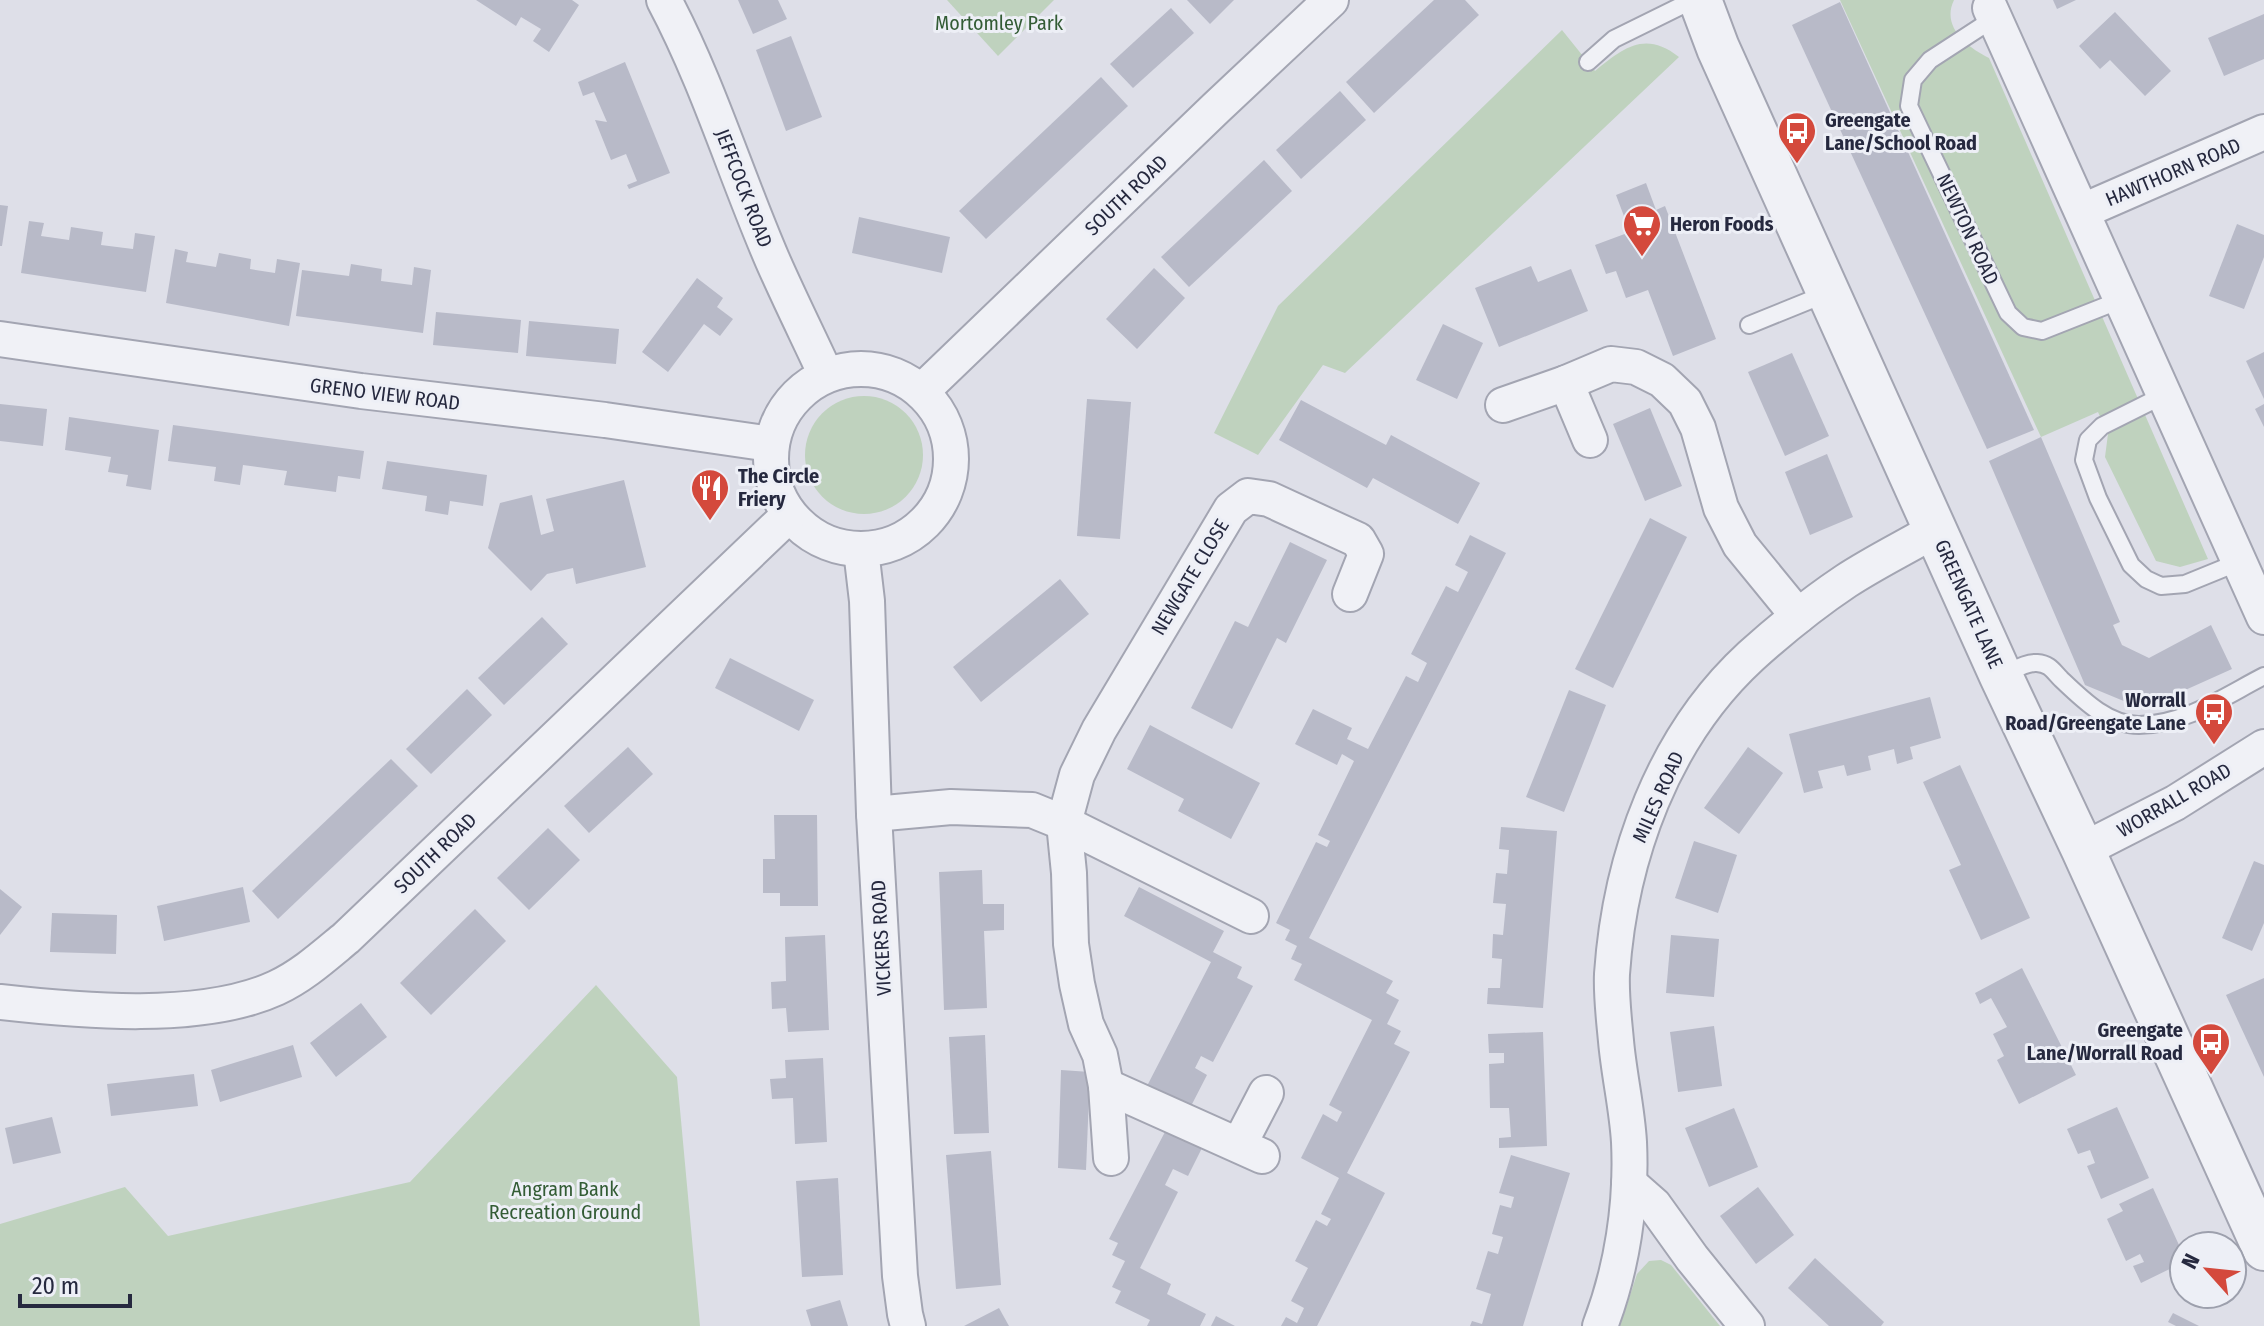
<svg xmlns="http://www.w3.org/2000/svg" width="2264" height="1326" font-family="'Fira Sans Condensed',sans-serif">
<rect width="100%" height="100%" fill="#dedfe8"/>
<g fill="#bfd2be">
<path d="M947,0H1054L998,56Z"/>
<path d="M1840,0H1954C1941,27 1967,47 1989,58L2208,559L2180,567L2156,561L2105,457L2108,434L2098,412L2041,437Z"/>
<path d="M1562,30L1595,71C1623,48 1645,30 1679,57L1345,373L1323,365L1258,455L1214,433L1278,306Z"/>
<circle cx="864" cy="455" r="59"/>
<path d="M596,985L677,1077L700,1326H0V1224L125,1187L168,1236L410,1182Z"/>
<path d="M1661,1260L1671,1265L1720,1326H1620L1637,1274L1649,1261Z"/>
</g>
<g fill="#b8bac8">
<path d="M476,0H572L579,5L549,52L533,41L541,29L521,17L516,26Z"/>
<path d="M738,0H778L787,19L753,34Z"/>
<path d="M1187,0H1234L1210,24Z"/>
<path d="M1434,0H1465L1479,15L1374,113L1346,82Z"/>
<path d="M2053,0H2076L2057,9Z"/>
<path d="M1840,2L2034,430L1987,449L1792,25Z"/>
<path d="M1171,8L1194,33L1133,88L1110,64Z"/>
<path d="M2115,12L2171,71L2145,96L2110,60L2100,69L2079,46Z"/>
<path d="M2264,14V59L2224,76L2208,38Z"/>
<path d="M791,36L822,117L786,131L756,50Z"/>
<path d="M625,62L670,173L629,189L627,185L637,181L626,154L611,160L595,120L607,122L594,92L583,96L578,82Z"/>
<path d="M1101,77L1128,106L986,239L959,211Z"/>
<path d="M1340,91L1366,120L1301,179L1276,150Z"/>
<path d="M1264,160L1292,191L1189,287L1161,257Z"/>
<path d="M1646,183L1656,210L1665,206L1716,339L1673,356L1648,290L1626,298L1616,271L1606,274L1595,245L1630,232L1616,195Z"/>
<path d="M0,205L8,206L2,246H0Z"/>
<path d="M859,217L950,237L942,273L852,253Z"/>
<path d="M29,221L44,223L41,236L69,240L71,227L103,232L101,245L133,249L135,233L155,236L146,292L21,273Z"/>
<path d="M2237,224L2264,235V257L2244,309L2209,296Z"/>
<path d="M175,249L188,252L186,262L216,267L219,253L251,259L250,269L275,273L277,259L300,263L289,326L166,303Z"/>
<path d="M351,264L382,269L381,281L412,285L414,267L431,270L423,333L296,316L302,270L349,276Z"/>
<path d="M1531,266L1538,282L1571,269L1588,311L1499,347L1475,288Z"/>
<path d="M1154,268L1185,298L1137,349L1106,319Z"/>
<path d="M697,278L723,298L717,307L733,319L720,336L704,324L668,372L642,352Z"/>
<path d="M436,312L521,320L518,353L433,345Z"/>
<path d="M529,321L619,329L616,364L526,356Z"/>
<path d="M1443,324L1483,343L1457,399L1416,380Z"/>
<path d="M2264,352V399L2246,361Z"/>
<path d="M1792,353L1829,436L1785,456L1748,372Z"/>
<path d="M1087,399L1131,402L1120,539L1077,536Z"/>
<path d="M1301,400L1386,445L1391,435L1480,483L1458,524L1373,478L1367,488L1279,440Z"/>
<path d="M0,404L47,409L43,446L0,441Z"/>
<path d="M2264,404V427L2255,409Z"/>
<path d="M1650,408L1682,486L1645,501L1613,424Z"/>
<path d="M69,417L159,430L151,490L126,486L128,475L108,472L111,457L65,450Z"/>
<path d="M173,425L364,451L360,479L338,476L336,492L284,485L287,471L243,465L240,485L214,481L216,467L168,461Z"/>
<path d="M2041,437L2120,622L2113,625L2122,645L2149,658L2211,625L2232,669L2143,709L2085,685L1989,461Z"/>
<path d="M1827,454L1853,517L1810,535L1785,472Z"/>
<path d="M387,461L487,475L483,506L450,501L448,515L425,511L427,496L382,489Z"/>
<path d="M624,480L646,567L576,584L573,568L547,574L531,591L488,548L500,503L532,495L541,535L554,531L546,499Z"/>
<path d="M1650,518L1687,537L1613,688L1575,669Z"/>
<path d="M1470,535L1506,553L1309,938L1393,981L1386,993L1399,1000L1387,1024L1401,1031L1394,1044L1410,1052L1347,1173L1385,1193L1317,1326H1281L1286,1317L1297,1323L1304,1308L1291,1301L1308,1268L1295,1261L1316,1220L1327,1226L1331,1219L1321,1214L1339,1178L1301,1158L1323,1114L1337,1122L1342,1112L1329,1105L1372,1020L1294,980L1302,964L1291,959L1297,946L1285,940L1290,930L1276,923L1316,842L1327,847L1330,841L1318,835L1354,761L1342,754L1337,765L1295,744L1313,709L1352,728L1347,739L1368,749L1406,676L1418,682L1427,663L1411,654L1446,586L1458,592L1468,572L1455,565Z"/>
<path d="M1290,542L1327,560L1286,643L1277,638L1232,729L1191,708L1235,621L1248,627Z"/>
<path d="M1060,579L1089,614L981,702L953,667Z"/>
<path d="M542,617L568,644L504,705L478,678Z"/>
<path d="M730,658L814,700L799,731L715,688Z"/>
<path d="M467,689L492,715L431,774L406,749Z"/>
<path d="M1569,690L1606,705L1564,812L1526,797Z"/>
<path d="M1930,697L1941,738L1910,747L1913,759L1897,764L1894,749L1868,756L1871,770L1847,776L1844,765L1818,771L1823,788L1804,793L1789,734Z"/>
<path d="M1150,725L1260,783L1231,839L1178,811L1184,799L1127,769Z"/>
<path d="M628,747L653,774L589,833L564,806Z"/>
<path d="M1748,747L1783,773L1739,834L1704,808Z"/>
<path d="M391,759L418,786L278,919L252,891Z"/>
<path d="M1960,765L2030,918L1981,940L1949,870L1961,865L1923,782Z"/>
<path d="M774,815H817L818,906H780V893H763V859H775Z"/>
<path d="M1501,827L1557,831L1543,1008L1487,1004L1488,988H1500L1502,959L1492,958L1493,934L1503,935L1506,904L1493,903L1496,873L1507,874L1509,850L1499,849Z"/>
<path d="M548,828L580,860L529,910L497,878Z"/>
<path d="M1694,841L1737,855L1718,913L1675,898Z"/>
<path d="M2254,861L2264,865V923L2252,951L2222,938Z"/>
<path d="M982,870L983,904H1004V930L984,931L987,1008L944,1010L939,872Z"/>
<path d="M243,887L250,922L164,941L157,906Z"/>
<path d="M1139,887L1224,931L1213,952L1242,967L1237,978L1253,986L1213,1062L1201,1056L1195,1068L1207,1075L1190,1108L1147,1086L1211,962L1124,916Z"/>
<path d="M0,889L22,907L0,935Z"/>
<path d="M475,909L506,941L431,1015L400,983Z"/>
<path d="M52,913L117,915L116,954L50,952Z"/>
<path d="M825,935L829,1030L788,1032L786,1008L772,1009L771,982L786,981L785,937Z"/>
<path d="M1671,935L1719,939L1714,997L1666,993Z"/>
<path d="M2022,968L2076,1075L2019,1104L1997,1060L2004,1056L1993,1034L2007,1027L1991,998L1980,1004L1975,993Z"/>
<path d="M2264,978V1077L2226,995Z"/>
<path d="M361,1003L387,1037L336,1077L310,1043Z"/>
<path d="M1714,1026L1722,1086L1678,1092L1670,1032Z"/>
<path d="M1543,1032L1547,1146L1499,1148V1138L1511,1137L1509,1108H1490L1489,1064L1504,1063V1053H1489L1488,1034Z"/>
<path d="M985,1035L989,1133L954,1134L949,1037Z"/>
<path d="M293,1045L302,1077L220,1102L211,1070Z"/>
<path d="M823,1058L827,1142L795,1144L793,1098L772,1099L770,1079L786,1078L785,1060Z"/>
<path d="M1061,1070L1090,1072L1086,1170L1058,1168Z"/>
<path d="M194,1074L198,1106L111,1116L107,1084Z"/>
<path d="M2117,1107L2149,1178L2101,1199L2087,1166L2095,1163L2090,1150L2078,1154L2067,1129Z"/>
<path d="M1734,1108L1758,1167L1709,1187L1685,1128Z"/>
<path d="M52,1117L61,1153L13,1164L5,1128Z"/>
<path d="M1166,1130L1202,1148L1188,1176L1173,1169L1165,1185L1178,1192L1140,1268L1171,1284L1167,1294L1206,1314L1200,1326H1147L1150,1320L1115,1303L1121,1291L1112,1287L1125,1261L1112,1255L1118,1243L1109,1239Z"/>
<path d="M991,1151L1001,1285L956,1289L946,1155Z"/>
<path d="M1511,1155L1570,1173L1523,1326H1470L1472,1321L1482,1324L1491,1294L1476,1289L1488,1251L1498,1254L1503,1237L1492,1234L1500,1205L1511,1208L1514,1197L1499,1193Z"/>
<path d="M838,1178L843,1275L802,1277L796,1181Z"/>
<path d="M1758,1187L1794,1235L1756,1264L1720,1216Z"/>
<path d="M2153,1188L2184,1256V1262L2141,1283L2133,1266L2144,1262L2140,1254L2126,1261L2107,1219L2123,1211L2119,1204Z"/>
<path d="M1815,1258L1884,1322L1881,1326H1829L1788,1288Z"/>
<path d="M840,1300L848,1326H811L806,1310Z"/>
<path d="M999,1308L1009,1326H964Z"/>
<path d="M2173,1313L2199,1326H2176L2168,1322Z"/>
<path d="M1216,1316L1235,1326H1211Z"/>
</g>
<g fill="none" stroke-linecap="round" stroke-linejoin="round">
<g stroke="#a3a5b2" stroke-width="20">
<g id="service">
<path d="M1996,17L1930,60L1913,80L1909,106L2008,313L2023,327L2042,331L2123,299"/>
<path d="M1588,62L1614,39L1693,0"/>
<path d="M1749,325L1828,293"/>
<path d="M2164,395L2102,426L2088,440L2084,460L2098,498L2131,565L2146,579L2161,586L2185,584L2239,562"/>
<path d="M2003,675C2013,671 2026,662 2037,663C2050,664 2053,671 2061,679C2083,700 2108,725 2139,725C2184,725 2225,696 2264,676"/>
</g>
</g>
<g stroke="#a3a5b2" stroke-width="38">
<g id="minor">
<path d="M664,0C708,83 735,173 772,259C789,298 808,336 826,375"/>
<path d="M1990,8L2264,617"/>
<path d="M2083,211L2264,132"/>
<path d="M0,339L361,391L605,420L771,444"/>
<circle cx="861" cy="459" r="90"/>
<path d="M1566,383L1590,440"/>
<path d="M922,391L1216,108L1331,0"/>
<path d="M1503,405L1566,383L1611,364L1636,367L1662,380L1685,402L1698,428L1721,508L1740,545L1798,616"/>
<path d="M861,550L867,601L874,814L900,1276L905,1314L908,1326"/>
<path d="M874,814L951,807L1032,810L1064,823L1251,916"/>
<path d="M2083,850L2175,803L2264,747"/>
<path d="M0,1002C80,1011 202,1022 276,988C302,976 323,957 346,938L789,515"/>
<path d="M1106,1086L1262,1156"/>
<path d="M1239,1145L1266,1093"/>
<path d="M1111,1158L1106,1086L1100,1055L1086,1024L1077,984L1071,944L1069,873L1064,823L1077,775L1099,730L1231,509L1248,496L1269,499L1358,540L1366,554L1350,594"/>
<path d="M1629,1183L1654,1205L1692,1258L1747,1326"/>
<path d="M1600,1326C1622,1269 1632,1204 1629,1142C1627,1108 1619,1075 1616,1041C1614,1019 1611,996 1612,974C1620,857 1663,737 1751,656C1781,629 1813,603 1846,581C1875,562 1906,547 1935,530"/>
</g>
</g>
<g stroke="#a3a5b2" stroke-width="46">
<path id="tertiary" d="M1700,0L1718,48L2001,676L2083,850L2264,1249"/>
</g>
<use href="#service" stroke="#f0f1f6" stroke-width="16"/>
<use href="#minor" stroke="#f0f1f6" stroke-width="34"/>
<use href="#tertiary" stroke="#f0f1f6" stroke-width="42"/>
</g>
<defs>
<g id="bus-pin" transform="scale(2)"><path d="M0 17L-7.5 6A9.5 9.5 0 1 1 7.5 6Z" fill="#d4493c" stroke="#edeff6"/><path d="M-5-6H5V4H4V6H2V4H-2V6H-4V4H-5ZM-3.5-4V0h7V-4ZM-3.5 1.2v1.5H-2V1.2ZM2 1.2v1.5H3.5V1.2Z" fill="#fff"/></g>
<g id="supermarket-pin" transform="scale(2)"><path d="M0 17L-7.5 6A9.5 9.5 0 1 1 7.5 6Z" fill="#d4493c" stroke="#edeff6"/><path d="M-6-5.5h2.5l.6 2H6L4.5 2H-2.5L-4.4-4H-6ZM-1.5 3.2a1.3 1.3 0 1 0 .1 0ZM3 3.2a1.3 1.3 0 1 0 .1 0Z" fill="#fff"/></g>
<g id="restaurant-pin" transform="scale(2)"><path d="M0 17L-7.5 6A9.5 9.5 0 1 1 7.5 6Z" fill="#d4493c" stroke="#edeff6"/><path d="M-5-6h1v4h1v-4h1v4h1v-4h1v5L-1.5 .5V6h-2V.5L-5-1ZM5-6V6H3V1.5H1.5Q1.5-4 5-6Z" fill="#fff"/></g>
</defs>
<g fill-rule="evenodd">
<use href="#bus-pin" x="1797" y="131"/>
<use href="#supermarket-pin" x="1642" y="224"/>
<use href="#restaurant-pin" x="710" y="488"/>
<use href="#bus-pin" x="2214" y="712"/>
<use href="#bus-pin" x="2211" y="1042"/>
</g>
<g text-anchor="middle" stroke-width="6" stroke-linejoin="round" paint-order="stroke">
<g font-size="20" fill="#335c35" stroke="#edeff6">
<text x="999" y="30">Mortomley Park</text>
<text x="565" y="1196">Angram Bank<tspan x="565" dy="23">Recreation Ground</tspan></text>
</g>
<g font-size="20" font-weight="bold" fill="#26293f" stroke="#edeff6" text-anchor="start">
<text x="1825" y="127">Greengate<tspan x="1825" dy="23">Lane/School Road</tspan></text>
<text x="1670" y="231">Heron Foods</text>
<text x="738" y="483">The Circle<tspan x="738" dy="23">Friery</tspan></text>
<text x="2186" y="707" text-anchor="end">Worrall<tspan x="2186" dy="23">Road/Greengate Lane</tspan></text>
<text x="2183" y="1037" text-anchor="end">Greengate<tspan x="2183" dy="23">Lane/Worrall Road</tspan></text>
</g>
<g font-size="20" fill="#26293f" stroke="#edeff6">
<text transform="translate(2173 172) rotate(-23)" y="7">HAWTHORN ROAD</text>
<text transform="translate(744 188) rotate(69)" y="7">JEFFCOCK ROAD</text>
<text transform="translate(1126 195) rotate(-44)" y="7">SOUTH ROAD</text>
<text transform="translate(1968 229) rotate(65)" y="7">NEWTON ROAD</text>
<text transform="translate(385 394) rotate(7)" y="7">GRENO VIEW ROAD</text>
<text transform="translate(1190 577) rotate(-59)" y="7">NEWGATE CLOSE</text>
<text transform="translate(1969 604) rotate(66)" y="7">GREENGATE LANE</text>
<text transform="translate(1658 797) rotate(-66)" y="7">MILES ROAD</text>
<text transform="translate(2174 800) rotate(-30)" y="7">WORRALL ROAD</text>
<text transform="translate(435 853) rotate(-44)" y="7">SOUTH ROAD</text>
<text transform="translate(881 938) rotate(-93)" y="7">VICKERS ROAD</text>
</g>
</g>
<g transform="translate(2208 1270) rotate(297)"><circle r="38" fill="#edeff6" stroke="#9da0ad" stroke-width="2"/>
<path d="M0-6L14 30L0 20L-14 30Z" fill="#d4493c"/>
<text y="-12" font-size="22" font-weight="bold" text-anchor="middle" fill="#26293f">N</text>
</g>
<path d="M20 1294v12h110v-12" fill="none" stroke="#26293f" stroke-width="4"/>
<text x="32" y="1294" font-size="24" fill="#26293f" stroke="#edeff6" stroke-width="6" paint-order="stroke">20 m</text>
</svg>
